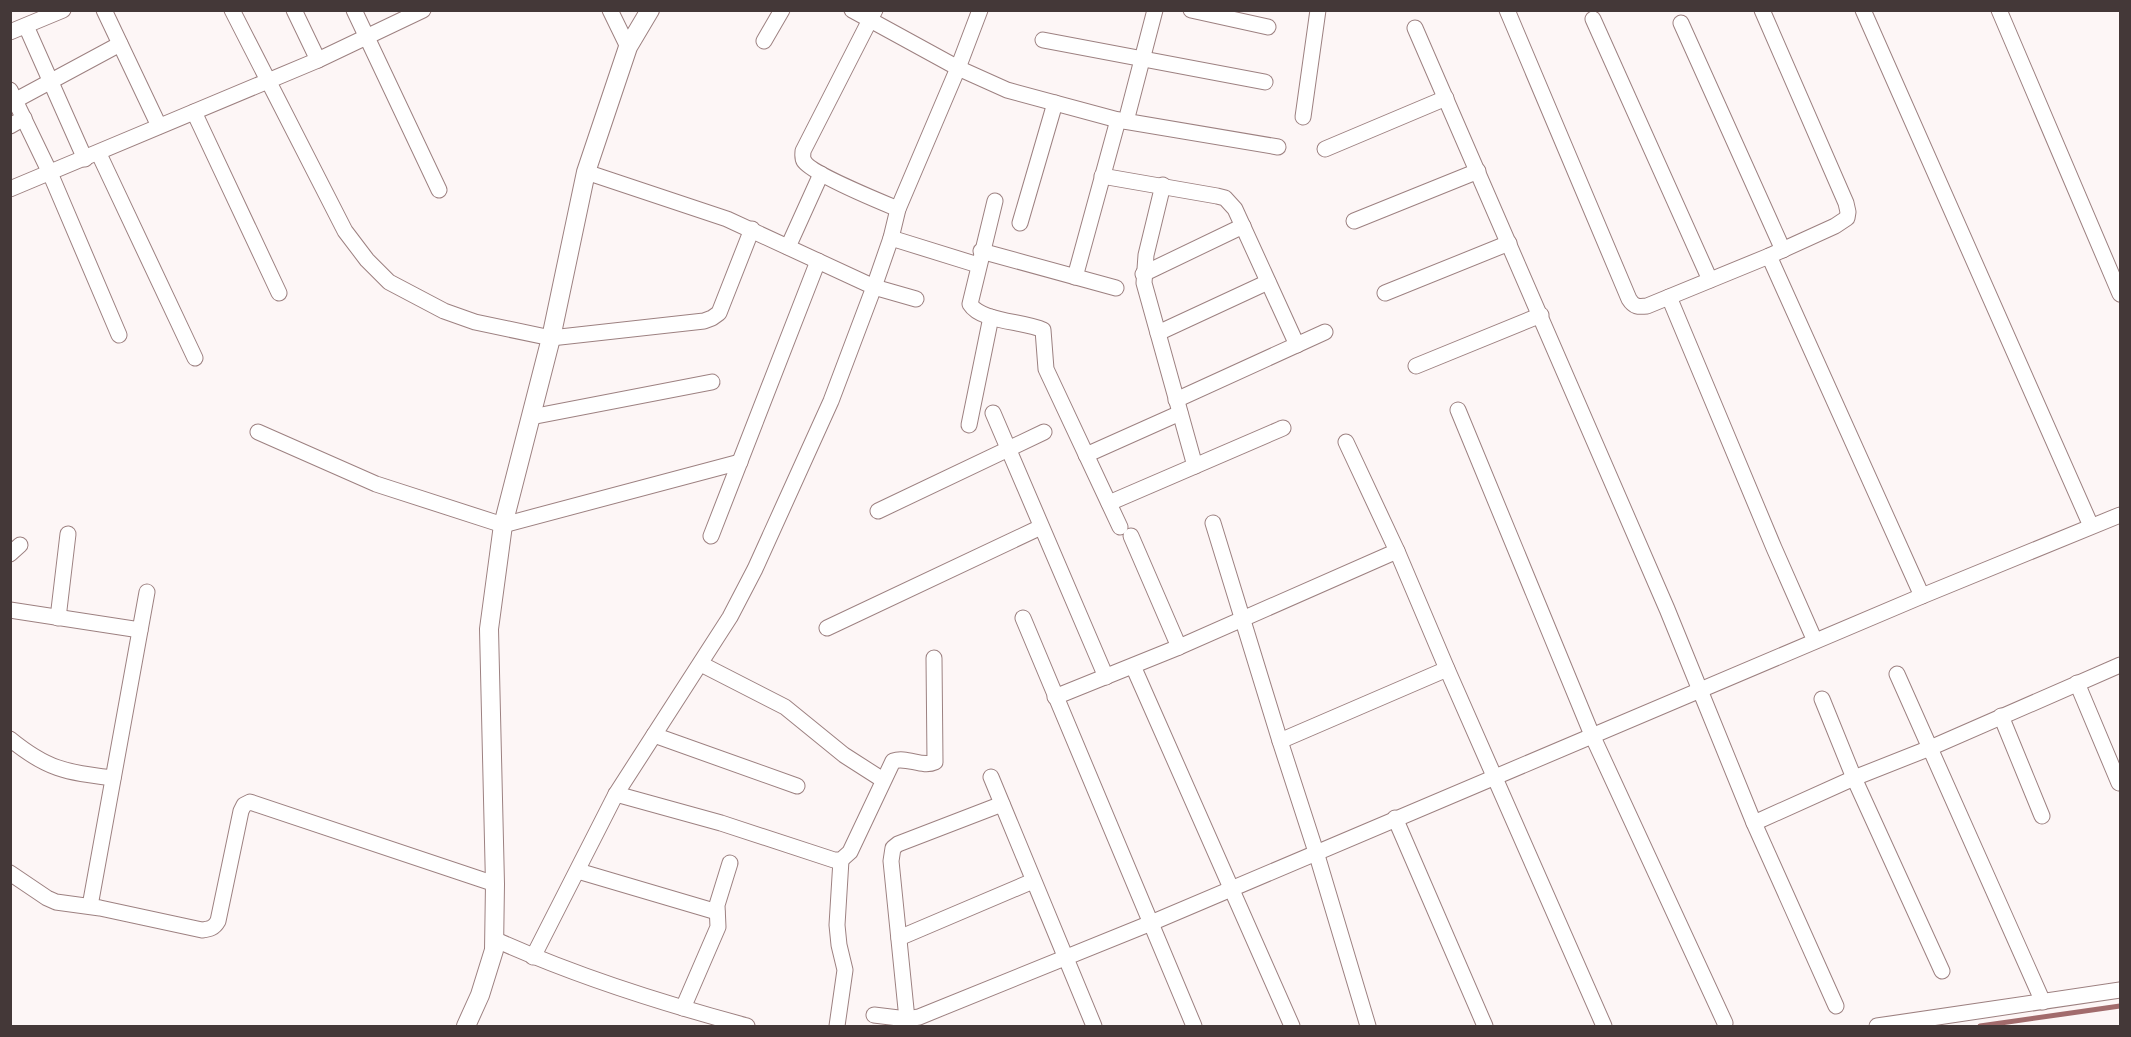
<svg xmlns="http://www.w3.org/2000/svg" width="2131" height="1037" font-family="Karla,sans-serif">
<rect width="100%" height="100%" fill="#fdf6f6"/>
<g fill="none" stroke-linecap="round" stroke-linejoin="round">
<path stroke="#a26b6c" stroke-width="5" d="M1980,1026L2120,1006"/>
<g stroke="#9d8181" stroke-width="17">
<g id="minor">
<path d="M104,10L159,126"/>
<path d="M232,10L345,231L367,260L389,282L444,311L475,322L551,338L704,321L712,318L719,313L752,229"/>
<path d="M294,10L318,60"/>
<path d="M354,10L439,190"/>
<path d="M610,10L628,47"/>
<path d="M852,10L958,68L1007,90L1118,120L1278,147"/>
<path d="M875,10L803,151C803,154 802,158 804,161C810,173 881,202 898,209"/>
<path d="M1191,10L1268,27"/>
<path d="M1507,10L1629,299C1634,307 1638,307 1647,306L1769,256L1835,226L1847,218L1848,212L1846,203L1762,10"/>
<path d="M1863,10L2091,526"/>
<path d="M1999,10L2120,294"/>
<path d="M1593,19L1710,280"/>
<path d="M1681,23L1783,250"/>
<path d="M26,26L85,159"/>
<path d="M1415,28L1667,609L1754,823L1836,1006"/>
<path d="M10,32L63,10"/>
<path d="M1043,40L1265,82"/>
<path d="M764,41L782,10"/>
<path d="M10,90L50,173L119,335"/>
<path d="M16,100L120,44"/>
<path d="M194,112L279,293"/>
<path d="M1303,117L1318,10"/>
<path d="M1126,121L1155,10"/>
<path d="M10,126L24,118"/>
<path d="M1325,149L1446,98"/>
<path d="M99,154L195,358"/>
<path d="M1102,176L1217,196L1225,198L1235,209L1297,345"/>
<path d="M1163,185L1146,255L1144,283L1195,466"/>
<path d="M10,189L318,60L423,10"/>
<path d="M995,201L970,304C981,322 1024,321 1043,330L1046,369L1120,527"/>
<path d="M1354,221L1478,171"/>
<path d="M1020,223L1055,103"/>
<path d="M891,238L978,265"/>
<path d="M788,247L821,174"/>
<path d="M981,251L1116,288"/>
<path d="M1769,256L1922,596"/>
<path d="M1143,274L1243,226"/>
<path d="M1075,277L1118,120"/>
<path d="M1385,293L1509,243"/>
<path d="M1669,297L1774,548L1815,641"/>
<path d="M916,299L874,287L891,238L898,209L958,68L980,10"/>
<path d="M1158,333L1268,282"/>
<path d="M1416,366L1541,315"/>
<path d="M1176,400L1325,332"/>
<path d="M1458,410L1592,735L1725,1023"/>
<path d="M993,413L1106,677"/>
<path d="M531,417L712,382"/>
<path d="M969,425L991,317"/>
<path d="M258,432L376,484L503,525L740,462"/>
<path d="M1346,442L1397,551L1447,669L1604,1026"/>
<path d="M1086,455L1180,413"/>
<path d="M1109,503L1283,428"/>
<path d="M878,511L1044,432"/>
<path d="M1213,523L1280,741L1316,852L1368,1026"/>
<path d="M711,536L818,261"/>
<path d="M1131,536L1179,647"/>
<path d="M10,554L20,545"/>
<path d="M10,610L140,630"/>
<path d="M58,618L68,534"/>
<path d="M1023,618L1194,1026"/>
<path d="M827,628L1041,527"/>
<path d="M701,664L785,707L844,755L883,780"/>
<path d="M1133,666L1292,1026"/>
<path d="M1897,674L2043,1002"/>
<path d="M2077,683L2119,783"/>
<path d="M1055,697L1179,647L1397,551"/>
<path d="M1822,699L1854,778L1942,971"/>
<path d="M2001,716L2042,816"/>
<path d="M654,735L797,786"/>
<path d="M10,739C48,770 66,772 113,778"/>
<path d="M1280,741L1447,669"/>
<path d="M991,777L1094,1026"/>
<path d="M616,794L721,823L834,860H841L850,852L893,761C907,756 922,768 935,762L934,658"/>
<path d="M1395,818L1485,1026"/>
<path d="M1754,823L1854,778L1930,748L2120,665"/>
<path d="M578,871L717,912"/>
<path d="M10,873L47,898L56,902L100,908L202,930C210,929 214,928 218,921L241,811L244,805L250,802L495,884"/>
<path d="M90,906L147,592"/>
<path d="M899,938L1033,881"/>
<path d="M494,939C575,976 661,1003 747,1026"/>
<path d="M533,957L616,794L730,617L755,569L831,401L874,287L727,219L586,172"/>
<path d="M683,1008L718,927L717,905L730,863"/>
<path d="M874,1015L907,1019L919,1017L1151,923L1922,596L2120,515"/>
<path d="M907,1019L891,861L893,848L898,844L1002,804"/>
<path d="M837,1026L845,970L839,945L837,925L841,860"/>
<path d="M1877,1026L2120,990"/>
</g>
</g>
<g stroke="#9d8181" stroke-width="20">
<path id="tertiary" d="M466,1026L480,995L494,950L495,884L489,629L503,525L551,338L586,172L628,47L650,10"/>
</g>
<use href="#minor" stroke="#fff" stroke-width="15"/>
<use href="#tertiary" stroke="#fff" stroke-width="18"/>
</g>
<rect width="2131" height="1037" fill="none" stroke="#443838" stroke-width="24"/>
</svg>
